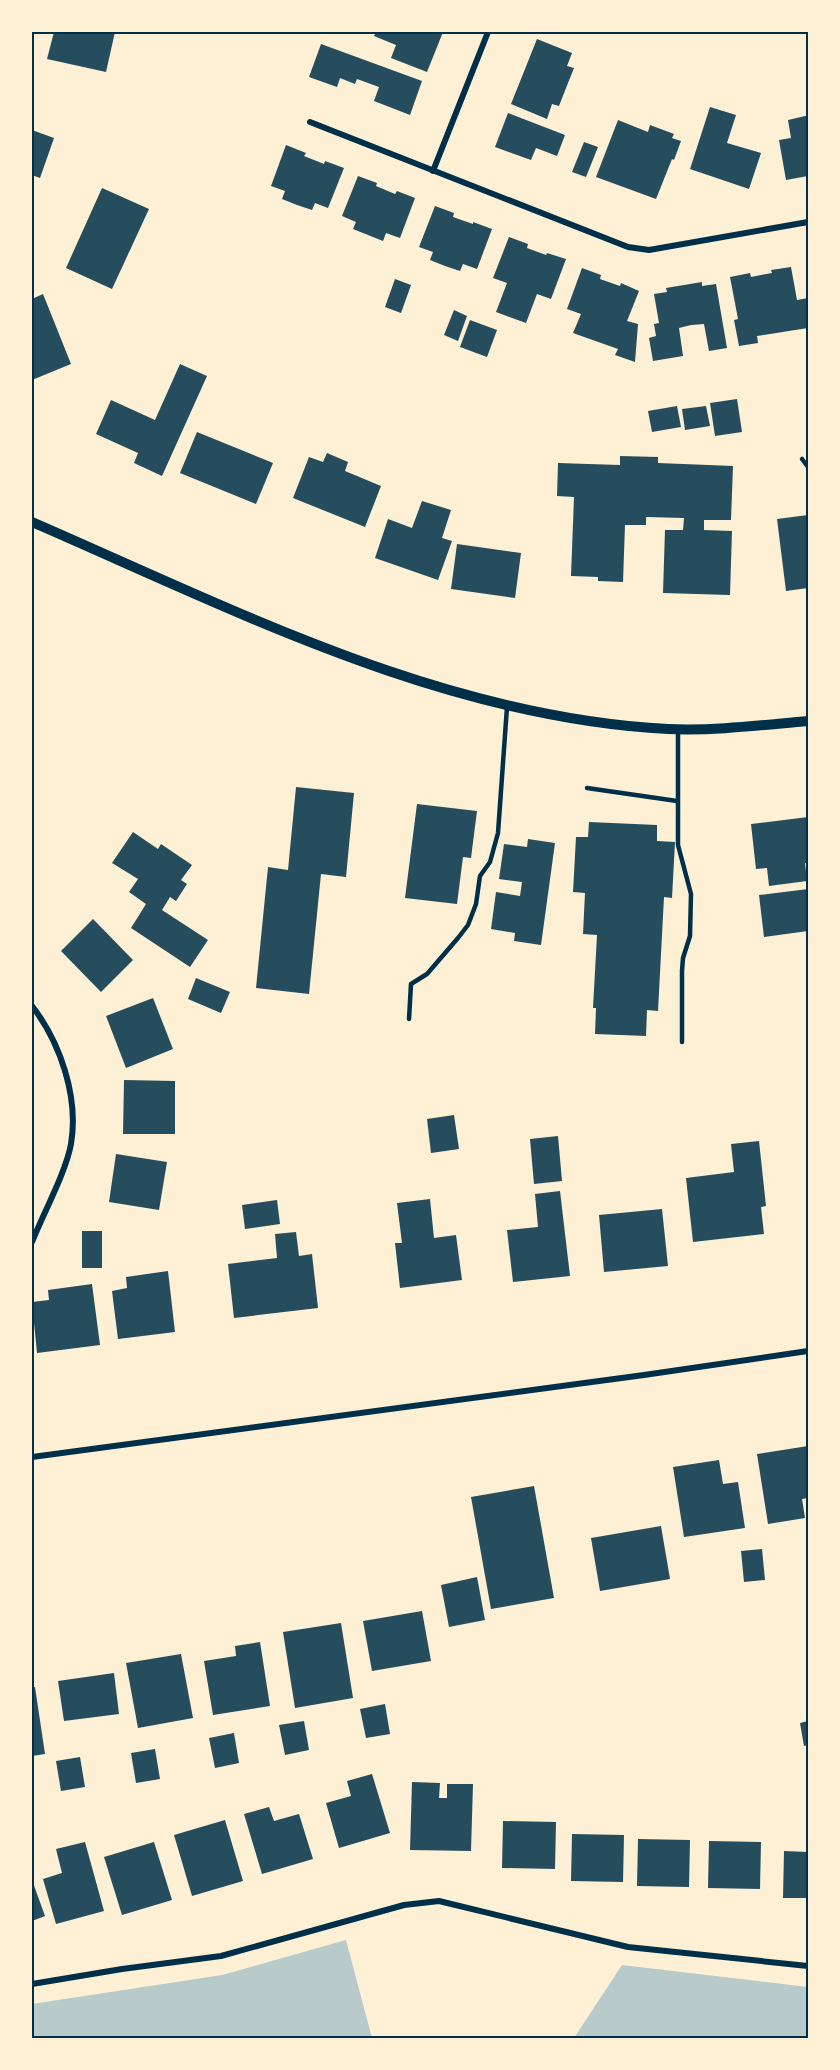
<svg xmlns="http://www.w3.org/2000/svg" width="840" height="2070" font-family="Ubuntu,sans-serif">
<rect width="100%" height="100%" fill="#fdf0d5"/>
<g fill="#b9caca">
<path d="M346,1940L372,2038H32V2004L222,1975Z"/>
<path d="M622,1965L808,1987V2038H574Z"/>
</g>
<g fill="#264d5e">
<path d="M54,32H115L106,72L47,59Z"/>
<path d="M376,32H443L427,72L391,58L396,45L374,36Z"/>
<path d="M537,39L572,53L567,66L574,68L566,88L559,106L552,104L547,119L511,104Z"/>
<path d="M321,44L422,81L410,115L374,101L379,87L357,79L355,84L340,78L337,87L309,77Z"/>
<path d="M710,107L736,115L727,143L761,153L749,189L690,169Z"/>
<path d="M508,113L565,135L557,156L536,148L531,160L495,147Z"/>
<path d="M805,116H808V176L786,180L779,140L791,138L788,120Z"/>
<path d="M618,120L648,132L650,125L674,134L672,138L681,141L674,160L672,159L656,199L596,177Z"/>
<path d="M32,130L54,138L40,178L32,175Z"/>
<path d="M584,142L598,147L586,177L572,172Z"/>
<path d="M286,145L306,153L304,156L324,164L325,161L344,168L328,208L315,203L312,210L297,205L282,199L285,191L271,186Z"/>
<path d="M358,176L377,183L376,186L395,194L397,191L415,198L400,238L386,233L383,241L353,229L356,222L342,216Z"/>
<path d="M102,188L149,209L112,289L66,268Z"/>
<path d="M435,206L454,213L453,217L473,224V222L492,229L477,269L463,264L460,271L445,266L430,260L433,252L419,247Z"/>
<path d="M509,237L528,244L527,248L546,255L547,253L566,259L551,299L537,294L526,323L496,312L507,283L493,278Z"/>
<path d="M791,267L797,300L808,298V328L757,336L758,343L739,346L734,320L738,319L730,277L750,273L751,277L761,275L772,273L771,270Z"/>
<path d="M582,268L601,275L600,279L620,286L621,283L639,291L627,321L638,324L635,362L615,355L618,349L573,333L581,314L567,309Z"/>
<path d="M395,279L411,285L401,313L385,307Z"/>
<path d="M702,282V286L716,284L727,348L709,351L704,324L691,325L679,328L683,356L653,361L649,338L656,336L654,324L659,323L654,294L667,292L666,288Z"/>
<path d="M43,294L71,364L32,380V299Z"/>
<path d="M454,310L467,316L458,341L444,335Z"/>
<path d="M470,320L497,330L487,357L460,347Z"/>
<path d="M180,364L207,376L162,476L134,463L138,453L96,434L111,400L155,420Z"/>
<path d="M737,399L742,432L715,436L710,403Z"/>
<path d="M677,406L681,427L652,432L648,411Z"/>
<path d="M706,406L710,426L685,430L682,409Z"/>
<path d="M197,432L273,463L256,504L180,473Z"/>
<path d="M327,453L348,462L345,471L381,486L365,527L293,498L309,457L323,462Z"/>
<path d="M620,456L658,457V463L733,466L731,520H704V530L732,531L730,595L663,593L665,530H683L684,518L646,517V525H625L623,582L598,581V577L571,576L574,497L557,496L558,463L620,465Z"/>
<path d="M422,501L451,510L442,538L452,541L438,580L375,558L388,519L412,528Z"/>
<path d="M808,515V588L786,591L777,519Z"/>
<path d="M457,544L521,553L515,598L451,589Z"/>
<path d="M296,787L354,793L346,877L321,874L309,994L256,988L268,867L288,870Z"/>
<path d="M417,804L477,811L471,858L463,857L457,904L405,898Z"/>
<path d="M808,817V863H805L807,881L769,886L767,868L756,869L751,824Z"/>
<path d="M589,822L657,825V841L675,842L672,898L664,897L658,1011L647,1010L646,1036L595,1034L596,1008H593L597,935L583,934L585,893L573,892L576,837H588Z"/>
<path d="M133,832L158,849L161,844L192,865L181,880L187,884L176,901L170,897L162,910L208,940L190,967L131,928L146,904L129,892L138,879L112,863Z"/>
<path d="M528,839L555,843L541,945L514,941L515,933L491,929L496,892L520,896L522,882L499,879L504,844L527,847Z"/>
<path d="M808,889V931L764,937L759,895Z"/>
<path d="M93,919L133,960L101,992L61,951Z"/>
<path d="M196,978L230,992L221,1013L188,999Z"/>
<path d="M153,998L173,1049L126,1068L106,1016Z"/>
<path d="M124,1080L175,1081V1134H123Z"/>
<path d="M454,1115L459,1149L431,1153L427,1119Z"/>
<path d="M558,1136L562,1181L534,1184L530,1139Z"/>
<path d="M759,1141L766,1206L761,1207L764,1234L693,1242L686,1178L734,1172L731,1144Z"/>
<path d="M116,1154L167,1162L159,1210L109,1202Z"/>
<path d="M560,1191L570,1276L513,1282L507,1230L538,1227L535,1194Z"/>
<path d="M430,1199L434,1238L456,1235L462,1280L400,1288L395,1243H402L397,1203Z"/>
<path d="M277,1200L280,1224L245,1229L242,1205Z"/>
<path d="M662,1209L668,1266L604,1272L599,1215Z"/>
<rect x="82" y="1231" width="20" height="37"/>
<path d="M296,1232L299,1256L312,1254L318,1308L234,1318L228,1264L277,1258L275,1234Z"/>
<path d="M168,1271L175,1332L118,1339L112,1291L127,1288L126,1277Z"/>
<path d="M92,1284L100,1345L37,1353L32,1302L49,1300L48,1290Z"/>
<path d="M808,1446V1498L802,1499L805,1518L768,1524L757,1454Z"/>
<path d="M719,1460L723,1484L738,1482L745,1528L684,1537L673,1467Z"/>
<path d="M534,1486L554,1598L491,1609L471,1497Z"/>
<path d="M661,1526L670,1579L600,1591L591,1538Z"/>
<path d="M762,1549L765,1580L744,1582L741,1551Z"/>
<path d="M477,1577L485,1620L449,1627L441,1585Z"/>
<path d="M422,1611L431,1661L372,1671L363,1621Z"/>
<path d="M341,1623L353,1698L295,1708L283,1632Z"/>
<path d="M260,1642L270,1706L213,1715L204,1661L236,1656L235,1646Z"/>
<path d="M181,1654L193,1718L138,1728L126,1663Z"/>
<path d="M114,1673L119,1714L64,1721L58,1681Z"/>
<path d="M32,1687H35L45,1754L32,1756Z"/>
<path d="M385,1704L390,1734L366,1738L360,1709Z"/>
<path d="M304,1721L309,1750L285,1755L279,1725Z"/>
<path d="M808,1721V1745L804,1746L800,1723Z"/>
<path d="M234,1733L239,1763L215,1768L209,1738Z"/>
<path d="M155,1749L160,1779L136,1783L131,1753Z"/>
<path d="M80,1757L85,1787L61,1791L56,1761Z"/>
<path d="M372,1774L390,1833L339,1848L326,1803L351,1796L347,1781Z"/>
<path d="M412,1782L440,1783L439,1798H447V1784H473L471,1851L410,1850Z"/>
<path d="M269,1807L274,1821L299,1814L313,1859L262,1874L244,1814Z"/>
<path d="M225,1820L243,1881L192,1896L174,1835Z"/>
<path d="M503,1821L556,1822L555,1869L502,1868Z"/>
<path d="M572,1834L624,1835L623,1882L571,1881Z"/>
<path d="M638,1839L690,1840L689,1887L637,1886Z"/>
<path d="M709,1841L761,1842L760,1889L708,1888Z"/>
<path d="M85,1842L104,1911L56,1924L43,1879L62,1873L56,1849Z"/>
<path d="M154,1842L172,1900L122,1915L104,1857Z"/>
<path d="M784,1851L808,1852V1898H783Z"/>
<path d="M32,1880L45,1916L32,1921Z"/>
</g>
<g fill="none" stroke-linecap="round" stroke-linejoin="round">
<g stroke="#003049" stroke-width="4.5">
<path d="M802,459L808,467"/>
<path d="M678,729V845L691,894L690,936L683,958L682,971V1042"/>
<path d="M587,788L677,801"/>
<path d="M409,1019L411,984L427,974L458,938L468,925L476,904L480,876L490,862L498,833L507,707"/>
</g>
<g stroke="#003049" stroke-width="6">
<path d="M310,122L628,247L649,250L808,222"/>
<path d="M433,171L488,32"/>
<path d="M32,1006C60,1042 79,1097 71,1144C66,1172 43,1214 32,1242"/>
<path d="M32,1457L644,1375L808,1351"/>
<path d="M32,1984L122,1969L221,1956L404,1905L439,1901L628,1947L808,1966"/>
</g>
<path stroke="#003049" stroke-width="10" d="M32,522C235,610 442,717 668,729C715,731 762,725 808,721"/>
</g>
<rect width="840" height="2070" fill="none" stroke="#fdf0d5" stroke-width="66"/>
<rect x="33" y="33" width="774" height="2004" fill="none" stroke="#003049" stroke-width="2"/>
</svg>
